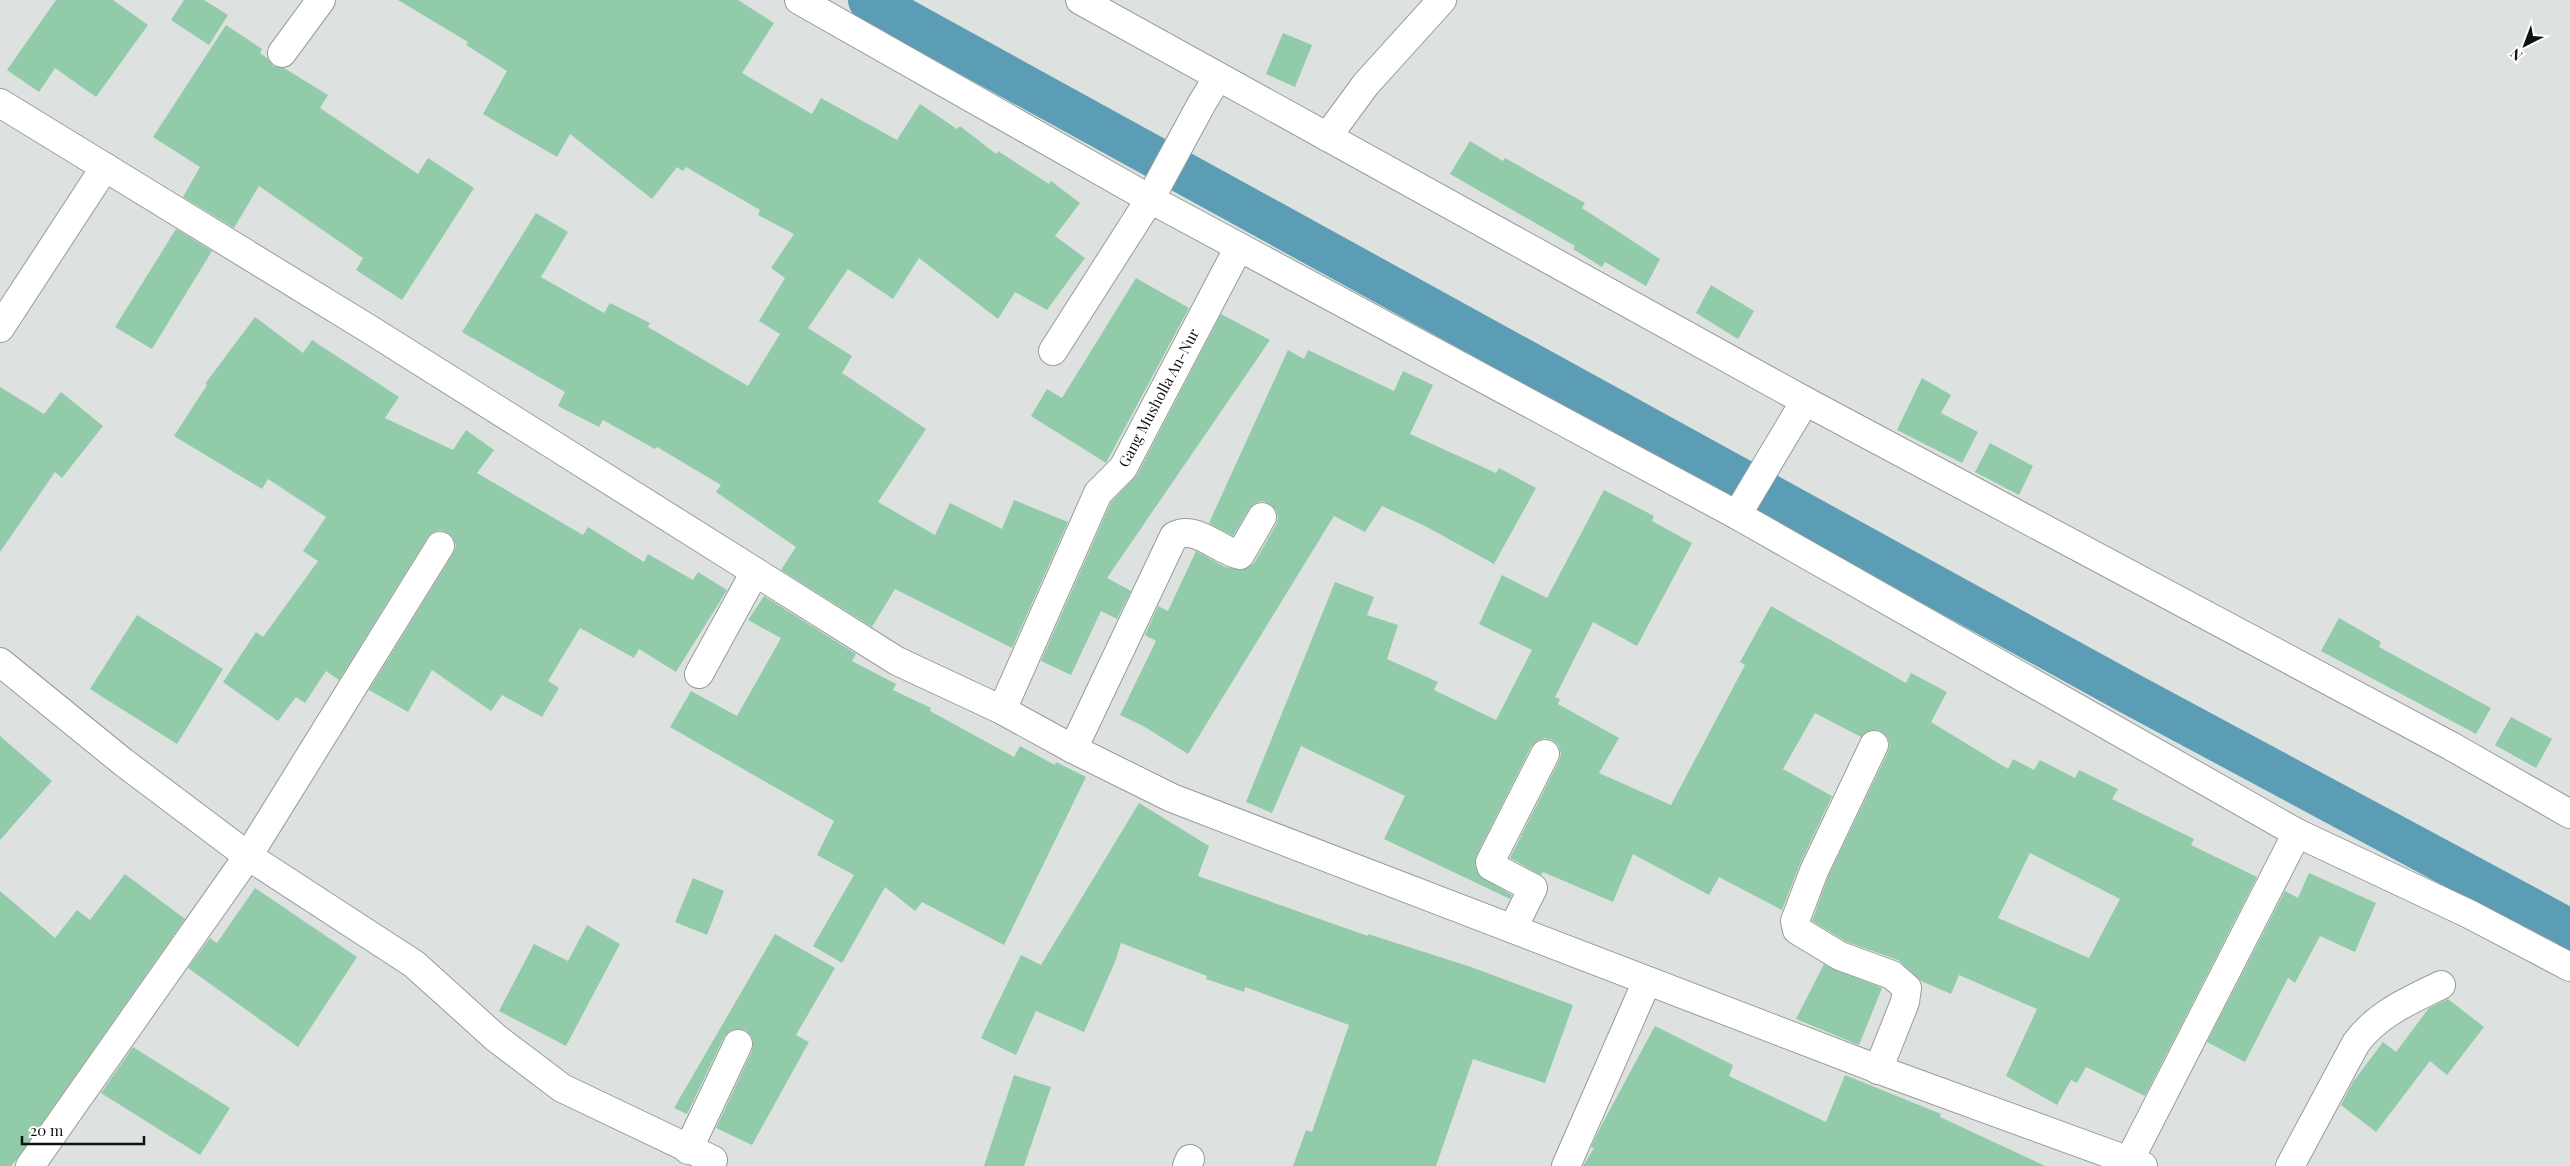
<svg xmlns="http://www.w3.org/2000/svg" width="2570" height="1166" font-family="'Playfair Display',serif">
<rect width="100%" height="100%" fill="#dde2e1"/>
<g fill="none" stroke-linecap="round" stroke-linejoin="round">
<path stroke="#5b9db5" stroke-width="42" d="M869,0L2129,693L2570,930"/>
</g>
<g fill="#91cbaa" fill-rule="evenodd">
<path d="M56,0H113L148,25L96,97L55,68L39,92L7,70Z"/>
<path d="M184,0H204L228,15L209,45L171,20Z"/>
<path d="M398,0H738L774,23L742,73L812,114L821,98L897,140L920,104L957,129L960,126L996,154L998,151L1049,184L1051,181L1080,203L1055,236L1085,258L1047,310L1015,292L998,319L919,258L893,299L848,269L808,328L852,356L842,373L926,429L878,502L935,535L950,503L1002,529L1014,500L1068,522L1012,648L895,589L872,627L781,570L796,547L716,492L721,485L657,447L655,449L603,420L599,427L558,406L565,392L462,332L536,213L568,232L541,277L604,313L610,303L650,323L648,327L748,386L780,334L759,321L785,278L771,268L794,234L758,215L760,210L686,167L683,171L677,167L652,199L570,134L557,157L483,114L507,71L466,45L468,42Z"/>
<path d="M226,25L262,49L260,53L267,58L273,66L284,68L328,95L320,108L418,174L428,158L474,188L402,300L356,270L363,258L259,186L234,228L183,197L200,167L153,137Z"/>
<path d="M1283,33L1312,45L1295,87L1266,74Z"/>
<path d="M1470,141L1503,161L1505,158L1585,203L1582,208L1660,259L1646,286L1605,262L1602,267L1573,249L1575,246L1450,174Z"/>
<path d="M176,229L212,251L152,349L115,327Z"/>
<path d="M1136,278L1189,308L1106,463L1031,416L1047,389L1062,398Z"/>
<path d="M1711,285L1754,311L1738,339L1696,313Z"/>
<path d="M1221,314L1270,340L1107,578L1131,591L1117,619L1101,611L1071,675L1041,661L1111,502L1137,475Z"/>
<path d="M255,317L303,353L312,340L399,397L385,418L453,450L466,430L494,450L477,473L583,535L588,527L644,562L648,554L693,580L698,572L727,590L676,672L639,649L634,658L580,628L548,681L559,688L542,717L502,695L491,711L432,670L408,712L369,690L453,554L456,546L453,538L448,533L440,530L432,533L427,538L339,680L326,671L305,703L296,697L278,721L223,682L256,632L263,637L318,561L303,551L326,517L268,479L262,489L174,436L207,385L205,384Z"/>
<path d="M1288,350L1304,359L1308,350L1394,391L1403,371L1433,385L1410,434L1496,473L1499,468L1536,488L1494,564L1427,527L1382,506L1365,532L1334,516L1188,754L1145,727L1120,715L1156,641L1145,635L1158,606L1168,611L1196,551L1225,567L1243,570L1254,563L1276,525L1278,518L1276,510L1270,504L1262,501L1255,503L1249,509L1233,536L1209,523Z"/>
<path d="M1922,378L1951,395L1941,413L1978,432L1962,463L1897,430Z"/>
<path d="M0,387L44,414L61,392L103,426L62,478L55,472L0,552Z"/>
<path d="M1990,443L2033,466L2019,495L1975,472Z"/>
<path d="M1604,490L1654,516L1652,521L1692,543L1637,646L1593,622L1555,697L1560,699L1558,704L1619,738L1599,773L1671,805L1745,665L1740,662L1771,606L1906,683L1911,673L1947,692L1931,722L2008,769L2013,759L2034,770L2040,760L2075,778L2079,770L2118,789L2112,799L2194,839L2191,845L2257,877L2145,1096L2086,1067L2077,1083L2071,1080L2057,1105L2006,1076L2037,1009L1959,975L1951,994L1921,981L1898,960L1847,942L1812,921L1828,877L1888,752L1890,744L1887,737L1880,731L1872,730L1861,737L1815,713L1783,769L1832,796L1800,864L1782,910L1719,877L1709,895L1633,854L1613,902L1543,872L1541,875L1510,858L1559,761L1561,753L1558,745L1552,740L1545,738L1537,741L1531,747L1476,856L1475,866L1479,875L1512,895L1510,899L1384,839L1405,796L1301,746L1272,813L1246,802L1335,582L1374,597L1367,615L1398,625L1387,659L1438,682L1434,690L1496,720L1532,650L1479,624L1502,575L1547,598ZM2030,853L2120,899L2089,958L1998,918Z"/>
<path d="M764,596L856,654L852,661L896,684L893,690L931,708L930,711L1014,757L1020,746L1055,765L1056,762L1086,777L1004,945L922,902L915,911L885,887L842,963L813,946L854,875L817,855L834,821L670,727L691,691L737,716L781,638L748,620Z"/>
<path d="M137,615L223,669L177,744L90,689Z"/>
<path d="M2339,618L2381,642L2379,647L2491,708L2476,734L2321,651Z"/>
<path d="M2511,717L2552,739L2536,768L2495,745Z"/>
<path d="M0,736L52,781L0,840Z"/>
<path d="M1139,803L1209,846L1198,876L1368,936V934L1474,968L1573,1005L1545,1083L1473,1059L1436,1166H1293L1306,1130L1312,1132L1349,1025L1245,987L1244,992L1206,979L1207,976L1121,943L1115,962L1084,1032L1036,1011L1016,1055L981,1038L1021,955L1041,965Z"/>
<path d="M2309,873L2376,903L2355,952L2320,936L2295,983L2288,978L2245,1062L2207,1042L2285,891L2298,898Z"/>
<path d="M125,874L185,919L16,1160L11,1166H0V891L55,938L77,910L90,920Z"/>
<path d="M693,878L724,891L707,935L675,922Z"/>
<path d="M255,888L357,957L298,1047L188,968L210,938L217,943Z"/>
<path d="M587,925L620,944L566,1046L499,1011L534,944L568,961Z"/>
<path d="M775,934L835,968L796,1035L809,1042L752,1145L716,1128L752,1051L753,1042L751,1036L745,1030L736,1029L730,1031L724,1037L687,1114L674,1108Z"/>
<path d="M1824,964L1882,988L1859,1045L1796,1019Z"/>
<path d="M2448,999L2484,1027L2447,1075L2430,1061L2376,1132L2341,1105L2353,1082L2383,1042L2396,1052L2429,1008Z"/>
<path d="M1655,1026L1733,1065L1729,1076L1826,1122L1845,1075L1941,1114L1940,1117L2045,1166H1583L1594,1148L1591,1147L1600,1128Z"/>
<path d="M133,1047L230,1108L200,1155L101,1093Z"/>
<path d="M1014,1075L1051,1087L1024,1166H984Z"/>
</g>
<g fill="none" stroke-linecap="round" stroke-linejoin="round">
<g stroke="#979b9a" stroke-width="30">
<g id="street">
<path d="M799,0L1150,199L1737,515L2297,833L2469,914L2570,967"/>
<path d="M1080,0L1805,401L2451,746L2570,814"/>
<path d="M282,53L321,0"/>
<path d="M0,103L369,329L897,661L1002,710L1073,749L1172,798L1888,1073L2143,1166"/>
<path d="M1327,137L1366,84L1442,0"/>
<path d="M0,328L105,167"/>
<path d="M1053,351L1150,199L1202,103L1218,77"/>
<path d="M1737,515L1805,401"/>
<path d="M0,662L123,762L248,856L414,964L496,1038L562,1088L713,1160"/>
<path d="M699,674L755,572"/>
<path d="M1002,710L1098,493L1123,468L1239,247"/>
<path d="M1874,745L1814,871L1795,921L1797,930L1840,956L1892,975L1907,988L1905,1002L1878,1070"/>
<path d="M1073,749L1174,536C1196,524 1219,551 1240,555L1262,517"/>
<path d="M1513,928L1533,888L1491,866L1490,862L1545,754"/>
<path d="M688,1150L738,1044"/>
<path d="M2129,1161L2297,833"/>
<path d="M30,1166L248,856L440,546"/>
<path d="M1187,1166L1190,1159"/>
<path d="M1566,1166L1647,981"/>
<path d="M2290,1166L2356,1043C2378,1013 2409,1001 2441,985"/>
</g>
</g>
<use href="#street" stroke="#fff" stroke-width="28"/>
</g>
<g text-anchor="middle" stroke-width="5" stroke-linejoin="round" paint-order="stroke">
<g font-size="15" fill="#0f1010" stroke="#fff">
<text transform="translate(1159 398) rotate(-62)" y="5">Gang Musholla An-Nur</text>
</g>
</g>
<g transform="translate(2525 45) rotate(222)" stroke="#ffffff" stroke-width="4" paint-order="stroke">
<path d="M0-4L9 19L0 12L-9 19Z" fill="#0f1010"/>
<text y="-8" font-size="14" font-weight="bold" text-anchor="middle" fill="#0f1010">N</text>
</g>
<path d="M22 1136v8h122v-8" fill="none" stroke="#0f1010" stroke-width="2.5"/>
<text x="30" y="1136" font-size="15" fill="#0f1010" stroke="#ffffff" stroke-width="4" paint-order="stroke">20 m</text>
</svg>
